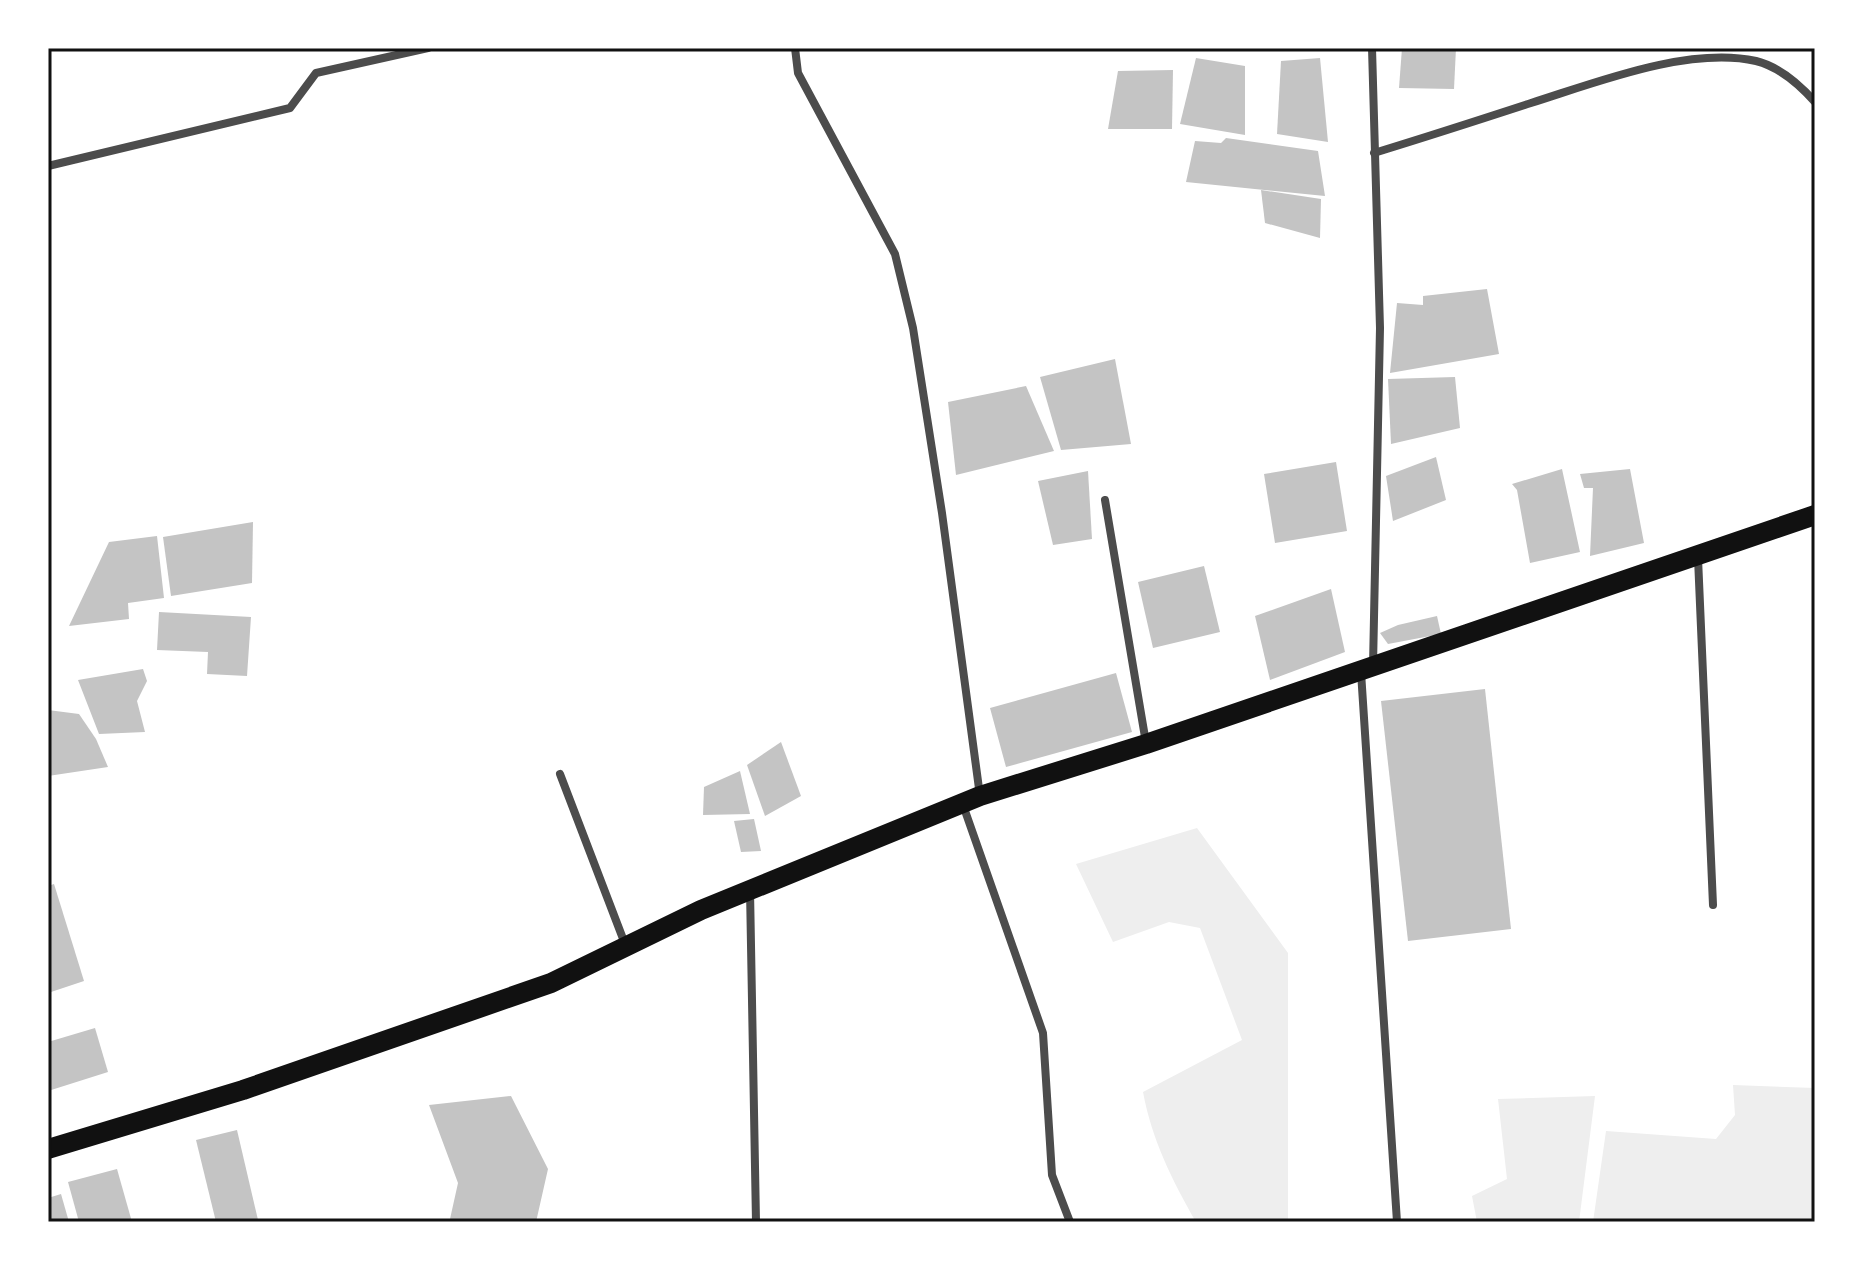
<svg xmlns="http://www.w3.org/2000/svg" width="1863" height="1270" font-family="'IBM Plex Sans',sans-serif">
<rect width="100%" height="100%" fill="#fff"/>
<g fill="#eee">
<path d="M1197,828L1288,953V1222H1196C1172,1180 1152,1140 1143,1092L1242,1040L1200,928L1169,922L1113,942L1076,864Z"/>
<path d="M1733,1085L1815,1088V1222H1593L1606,1131L1716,1139L1735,1115Z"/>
<path d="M1595,1096L1579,1222H1477L1472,1196L1507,1179L1498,1099Z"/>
</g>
<g fill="#c4c4c4">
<path d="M1402,48H1456L1454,89L1399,88Z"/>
<path d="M1196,58L1245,66V135L1180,124Z"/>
<path d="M1320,58L1328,142L1277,134L1281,61Z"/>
<path d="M1173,70L1172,129H1108L1118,71Z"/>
<path d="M1226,138L1318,151L1325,196L1186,182L1195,141L1221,143Z"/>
<path d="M1261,190L1321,199L1320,238L1265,223Z"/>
<path d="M1487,289L1499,354L1390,373L1397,303L1423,305V296Z"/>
<path d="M1115,359L1131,444L1061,450L1040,377Z"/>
<path d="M1455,377L1460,428L1391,444L1388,379Z"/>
<path d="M1026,386L1054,451L956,475L948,402Z"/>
<path d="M1436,457L1446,500L1393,521L1386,476Z"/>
<path d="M1336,462L1347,531L1275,543L1264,474Z"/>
<path d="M1562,469L1580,552L1530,563L1517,490L1512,484Z"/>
<path d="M1630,469L1644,543L1590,556L1593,488H1584L1580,474Z"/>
<path d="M1088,471L1092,539L1053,545L1038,481Z"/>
<path d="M253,522L252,583L171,596L163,537Z"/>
<path d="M157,536L164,598L128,603L129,619L69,626L109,542Z"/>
<path d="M1204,566L1220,632L1153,648L1138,582Z"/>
<path d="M1331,589L1345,652L1270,680L1255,616Z"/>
<path d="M159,612L251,617L247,676L207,674L208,652L157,650Z"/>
<path d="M1437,616L1441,634L1388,644L1380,633L1398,625Z"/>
<path d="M143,669L147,681L137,701L145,732L99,734L78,680Z"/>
<path d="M1116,673L1132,732L1006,767L990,708Z"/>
<path d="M1485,689L1511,929L1408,941L1381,701Z"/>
<path d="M48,710L79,714L96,739L108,767L48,776Z"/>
<path d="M781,742L801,796L765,816L747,765Z"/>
<path d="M740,771L750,814L703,815L704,787Z"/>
<path d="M754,819L761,851L741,852L734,821Z"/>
<path d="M54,884L84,981L48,993V886Z"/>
<path d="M95,1028L108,1072L48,1091V1042Z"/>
<path d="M511,1096L548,1169L536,1222L450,1219L458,1183L429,1105Z"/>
<path d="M237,1130L258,1220L216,1222L196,1140Z"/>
<path d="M117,1169L132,1222H79L68,1182Z"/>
<path d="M61,1194L69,1222H48V1198Z"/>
</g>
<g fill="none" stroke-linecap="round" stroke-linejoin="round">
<g stroke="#4c4c4c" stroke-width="8">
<path d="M795,48L798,73L895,254L913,328L942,513L980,796"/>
<path d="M1372,48L1380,328L1373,666"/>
<path d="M1374,153C1426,137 1479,120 1531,103C1595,83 1688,46 1756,61C1780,67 1799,84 1815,102"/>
<path d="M48,166L290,108L316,73L428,48"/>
<path d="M1105,500L1146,743"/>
<path d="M1698,558L1713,905"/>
<path d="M1361,672L1397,1222"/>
<path d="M560,774L625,944"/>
<path d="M963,805L1043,1033L1052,1175L1070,1222"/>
<path d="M750,890L756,1222"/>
</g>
<path stroke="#111" stroke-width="20" d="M48,1149L243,1090L551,983L701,910L980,796L1146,744L1815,515"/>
</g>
<rect width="1863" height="1270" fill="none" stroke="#ffffff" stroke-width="100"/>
<rect x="50" y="50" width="1763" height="1170" fill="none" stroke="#111" stroke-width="3"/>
</svg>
